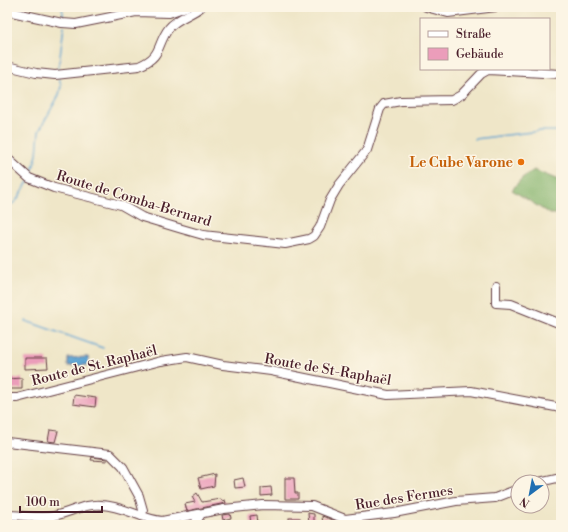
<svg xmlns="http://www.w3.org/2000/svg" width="568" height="532" font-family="'Libre Bodoni',serif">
<rect width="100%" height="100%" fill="#fcf5e5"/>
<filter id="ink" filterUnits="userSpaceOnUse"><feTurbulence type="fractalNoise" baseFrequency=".025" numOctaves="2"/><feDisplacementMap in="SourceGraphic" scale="8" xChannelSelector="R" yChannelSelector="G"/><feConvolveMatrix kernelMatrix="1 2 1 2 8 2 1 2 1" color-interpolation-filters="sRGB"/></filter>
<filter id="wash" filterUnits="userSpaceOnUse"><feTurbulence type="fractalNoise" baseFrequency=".012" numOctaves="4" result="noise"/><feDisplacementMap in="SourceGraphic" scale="16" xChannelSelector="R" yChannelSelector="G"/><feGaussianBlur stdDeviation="0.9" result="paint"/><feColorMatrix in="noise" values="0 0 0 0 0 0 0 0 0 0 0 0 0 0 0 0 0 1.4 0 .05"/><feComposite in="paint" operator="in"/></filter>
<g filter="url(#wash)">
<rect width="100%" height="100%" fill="#efe6c8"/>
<path fill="#84b36c" stroke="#67694c" d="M534,170L561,181V214H550L512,190L522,178Z"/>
<path fill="#5ba2d1" stroke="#52607e" d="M88,357L89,365L68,366V358Z"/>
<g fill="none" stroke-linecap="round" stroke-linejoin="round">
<g stroke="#5ba2d1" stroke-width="1.5">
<path d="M62,7L64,20"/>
<path d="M58,72L64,26"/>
<path d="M475,139L540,131H561"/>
<path d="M31,175L37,155L39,131L59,95L61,86L59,77"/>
<path d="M7,208L16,201L28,182"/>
<path d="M7,316L10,317"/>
<path d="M26,321L103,348"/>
</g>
</g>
<g id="blocks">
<g fill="#eb9dba">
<path d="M25,358H47L48,368L25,369Z"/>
<path d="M22,378V389H8V379Z"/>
<path d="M74,395L96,398L95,407L73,404Z"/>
<path d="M50,430L58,431L55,442L48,441Z"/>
<path d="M92,457L107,459V461L91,460Z"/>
<path d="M215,474L214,486L201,489L198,478Z"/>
<path d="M243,478L245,487L235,488L234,480Z"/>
<path d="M285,478H294L295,493H298V499H285Z"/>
<path d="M271,487L272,495L261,496V488Z"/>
<path d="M197,493L202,502L221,499L222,501L225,500L226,503L187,511L185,504L195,502L192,497Z"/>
<path d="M308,513L314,514V525H309Z"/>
<path d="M230,514L231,518L223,520L222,515Z"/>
<path d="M257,515L258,524H251L250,516Z"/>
<path d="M322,516L336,521V525H323Z"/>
<rect x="289" y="518" width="11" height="7"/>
</g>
</g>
</g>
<g filter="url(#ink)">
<use href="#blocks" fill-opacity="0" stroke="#633d43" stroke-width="1"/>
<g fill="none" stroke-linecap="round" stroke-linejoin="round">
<g stroke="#633d43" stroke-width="10">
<g id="minor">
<path d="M426,7L448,13L496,7"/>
<path d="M7,11L62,23L76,24L136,12L169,13L186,7"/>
<path d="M7,66L36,73L55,75L139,66C163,56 156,45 169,28C177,18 191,15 201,7"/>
<path d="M7,158L29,178L54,188L121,205L142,217L182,229L203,235L285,244L309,239L314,236L320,227L330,200L339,185L367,150L380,109L384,104L401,101L452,100L461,95L481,74L488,70L561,74"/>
<path d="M496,286V303L511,304L561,324"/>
<path d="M7,398H17L161,361L187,357L223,365L271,371L388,395L471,391L561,408"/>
<path d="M7,442L110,454L123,467L139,496L143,510L142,516"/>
<path d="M539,482L561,477"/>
<path d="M7,515C22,515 39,519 54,516C69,513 86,503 102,505C123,506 141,519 162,521L224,509L263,505L312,506L345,519L394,513L456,501L495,498L518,489"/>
<path d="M194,525L201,514"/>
</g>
</g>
<use href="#minor" stroke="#fff" stroke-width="8"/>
</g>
</g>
<circle fill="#e8710a" stroke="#fcf5e5" stroke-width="1.5" cx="521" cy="162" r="4"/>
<g text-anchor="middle" stroke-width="3" stroke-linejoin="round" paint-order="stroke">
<g font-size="14" font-weight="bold" fill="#c56008" stroke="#fcf5e5" text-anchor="end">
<text x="513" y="167">Le Cube Varone</text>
</g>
<g font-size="14" fill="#4a1f2b" stroke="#fcf5e5">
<text transform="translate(134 198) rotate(17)" y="5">Route de Comba-Bernard</text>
<text transform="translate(94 365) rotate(-14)" y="5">Route de St. Raphaël</text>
<text transform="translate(328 369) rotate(10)" y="5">Route de St-Raphaël</text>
<text transform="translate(404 497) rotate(-9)" y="5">Rue des Fermes</text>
</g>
</g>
<rect width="568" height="532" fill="none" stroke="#fcf5e5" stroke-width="24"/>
<rect x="420" y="18" width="130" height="52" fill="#fcf5e5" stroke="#b59f9b"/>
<rect x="428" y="31" width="20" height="6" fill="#ffffff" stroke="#b59f9b"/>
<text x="456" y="38" font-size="12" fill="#4a1f2b">Straße</text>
<rect x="428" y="48" width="20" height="12" fill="#eb9dba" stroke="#b59f9b"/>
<text x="456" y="58" font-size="12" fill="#4a1f2b">Gebäude</text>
<g transform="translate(530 494) rotate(212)"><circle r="19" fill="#fcf5e5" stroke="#b59f9b"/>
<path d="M0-3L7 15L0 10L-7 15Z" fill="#1f6fb2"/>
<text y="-6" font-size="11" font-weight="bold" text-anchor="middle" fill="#4a1f2b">N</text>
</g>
<path d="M20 506v6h82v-6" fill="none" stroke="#4a1f2b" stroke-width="2"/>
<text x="26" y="506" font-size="12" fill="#4a1f2b" stroke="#fcf5e5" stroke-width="3" paint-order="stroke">100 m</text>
</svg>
